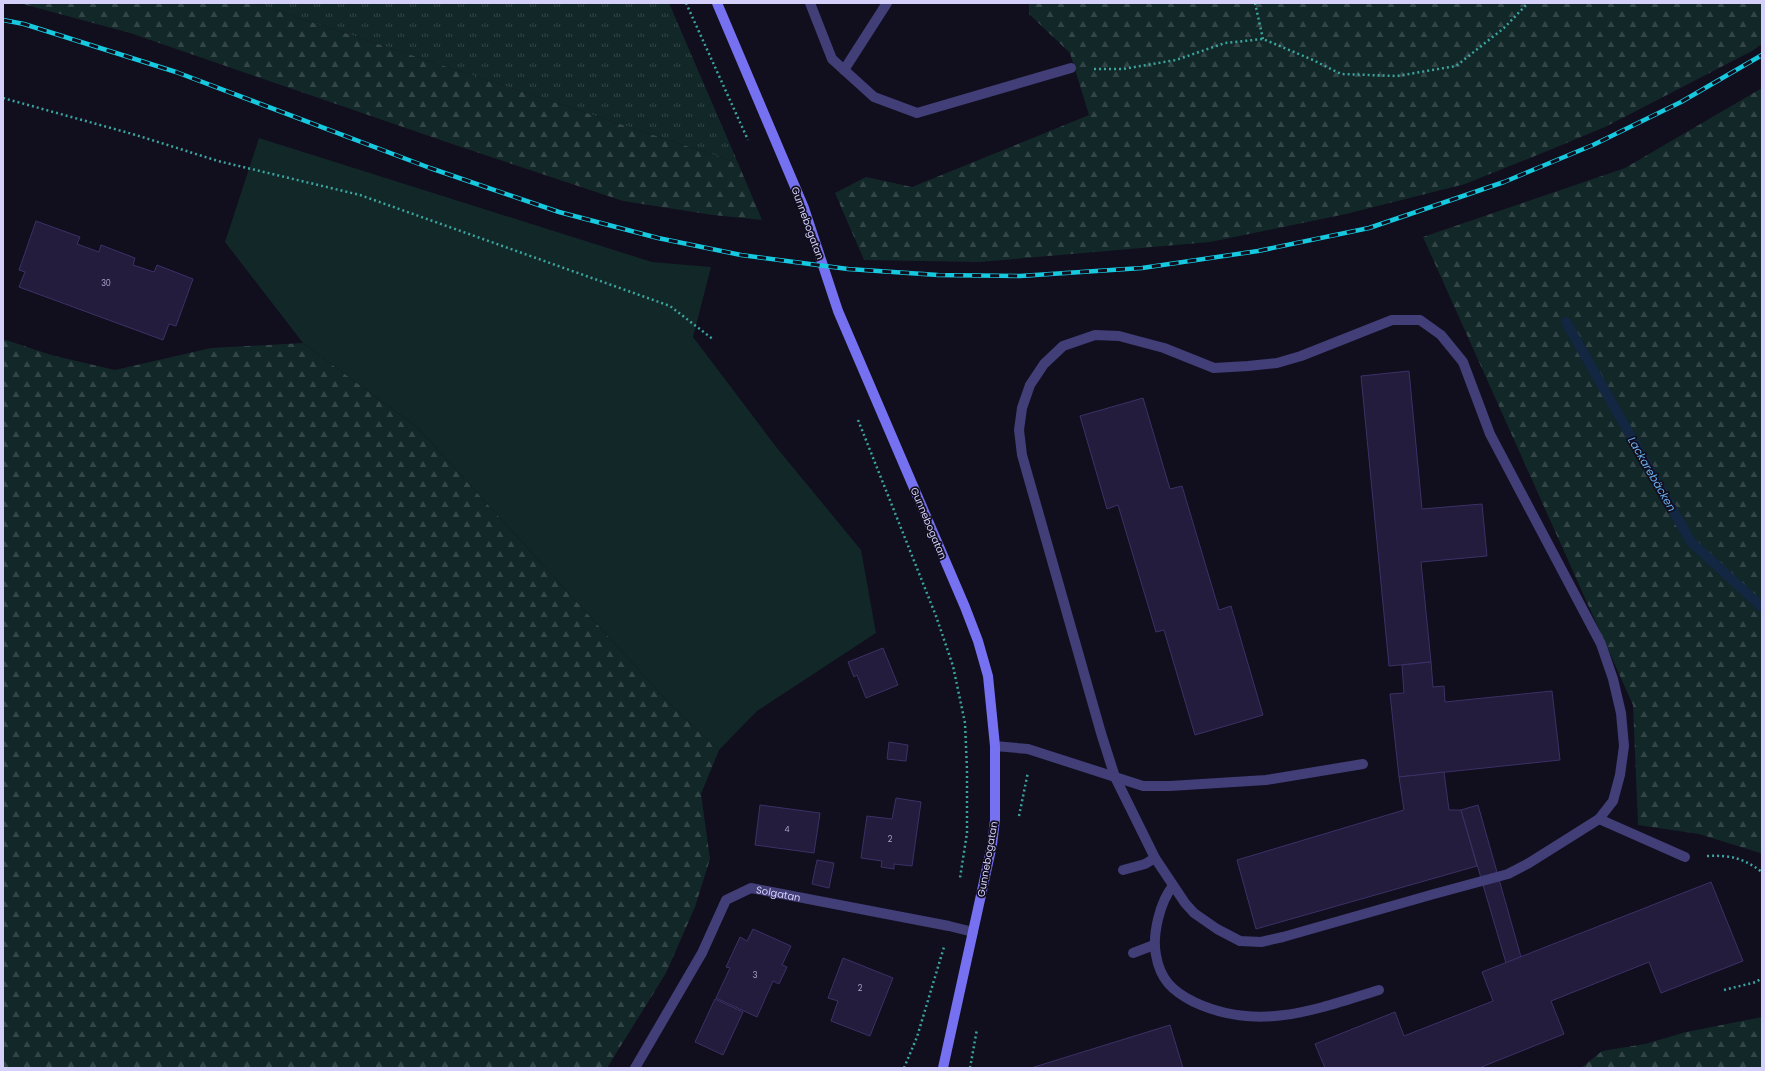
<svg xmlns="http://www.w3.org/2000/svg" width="1765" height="1071" font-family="Poppins,sans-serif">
<defs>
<pattern id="grass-tufts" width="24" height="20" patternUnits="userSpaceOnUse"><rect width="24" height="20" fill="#122727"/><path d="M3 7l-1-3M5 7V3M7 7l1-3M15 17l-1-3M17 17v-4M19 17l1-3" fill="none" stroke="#344547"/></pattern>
<pattern id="forest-firs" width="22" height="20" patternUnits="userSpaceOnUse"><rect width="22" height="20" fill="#122727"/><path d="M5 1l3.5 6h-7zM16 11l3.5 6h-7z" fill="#344547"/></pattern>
</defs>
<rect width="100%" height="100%" fill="#110e1e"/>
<path fill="url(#grass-tufts)" d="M254,3H669L738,163Z"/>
<g fill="url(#forest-firs)">
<path d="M19,3H254L738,163L762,220L713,215L623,201L458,146L130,33Z"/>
<path d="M1029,3H1762V44L1752,51L1605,127L1540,154L1465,184L1346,214L1210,242L980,262L864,260L835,193L866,177L912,187L1089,115L1070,53L1029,14Z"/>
<path d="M1762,88V856L1760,853L1699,834L1638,825L1633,705L1423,237L1625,168Z"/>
<path d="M3,339L51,355L115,370L211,348L303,343L418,428L669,703L719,750L701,794L710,859L695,907L666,973L607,1068H3Z"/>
<path d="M1762,1017V1068H1581L1602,1051L1645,1044L1686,1032Z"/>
</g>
<path fill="#122727" d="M259,138L652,262L711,267L693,337L777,448L861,550L876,633L757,711L719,750L669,703L418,428L303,343L225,242Z"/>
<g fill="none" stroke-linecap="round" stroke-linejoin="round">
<path stroke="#132642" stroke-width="10" d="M1566,322L1691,542L1762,607"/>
</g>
<g fill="#231c3d" stroke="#3c3166">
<path d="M36,221L80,237L77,244L99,252L101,245L135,258L133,265L154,272L157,265L193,279L176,326L169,324L163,340L19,287L25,272L19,270Z"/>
<path d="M1409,371L1422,509L1482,504L1487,556L1421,562L1431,662L1389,666L1361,376Z"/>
<path d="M1143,398L1170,489L1182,486L1219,610L1231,606L1263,715L1195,735L1164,630L1156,632L1118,505L1107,509L1080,416Z"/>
<path d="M883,648L898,685L866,698L857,675L854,677L848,662Z"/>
<path d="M1431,662L1433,687L1444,686L1445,702L1552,691L1560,760L1399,777L1390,694L1404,693L1402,665Z"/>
<path d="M889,742L908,745L906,761L887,759Z"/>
<path d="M1444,772L1449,810H1461L1477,866L1256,929L1237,860L1404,810L1399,777Z"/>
<path d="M896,798L921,802L912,866L894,864V869L881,867L882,861L861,858L867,816L892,819Z"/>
<path d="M760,805L820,813L814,853L755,845Z"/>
<path d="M1478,805L1521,957L1506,963L1461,810Z"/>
<path d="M817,860L834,863L829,888L812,884Z"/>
<path d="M1711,882L1743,961L1661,993L1649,962L1551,1001L1564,1034L1479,1068H1325L1315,1044L1395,1012L1404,1036L1493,1001L1482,972Z"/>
<path d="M753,929L791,946L782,965L787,967L779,984L773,981L757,1017L716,998L730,968L726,967L740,937L747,941Z"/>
<path d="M843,958L893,978L870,1036L831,1021L838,1001L828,998Z"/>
<path d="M715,999L743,1012L723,1055L695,1042Z"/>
<path d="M1170,1025L1183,1068H1031Z"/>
</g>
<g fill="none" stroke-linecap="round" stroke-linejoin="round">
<g stroke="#3aa59f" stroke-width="2.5" stroke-dasharray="2 3" stroke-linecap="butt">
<path d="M686,3L748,140"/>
<path d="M1255,3L1263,39"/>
<path d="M1094,69H1123L1176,60L1225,43L1263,39L1313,60L1341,74L1397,76L1456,66L1504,28L1528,3"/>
<path d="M3,98L136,135L218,161L360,195L670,306L714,340"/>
<path d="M858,420L936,616L953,666L965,723L967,770V833L960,878"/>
<path d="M1019,816L1028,772"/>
<path d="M1707,856C1731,855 1743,858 1762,872"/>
<path d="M1724,990L1756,982L1762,978"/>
<path d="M904,1068L917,1037L944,947"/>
<path d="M970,1068L977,1029"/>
</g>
<g stroke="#413e78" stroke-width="10">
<path d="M810,3L832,59L874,97L917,113L1071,68"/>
<path d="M844,70L887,3"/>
<path d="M1392,320H1420L1441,335L1463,362L1490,434L1601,644L1613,679L1621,713L1624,746L1620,775L1613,801L1599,819L1529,863L1508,874L1434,894L1283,937L1261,942L1240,941L1217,929L1194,913L1185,903L1155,858L1115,777L1101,733L1022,455L1019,430L1022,408L1030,385L1044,364L1063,346L1095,335L1119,336L1164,348L1214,368L1248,366L1277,363L1301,356Z"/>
<path d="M995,746L1028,749L1143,786H1170L1266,780L1363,764"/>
<path d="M1599,819L1685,857"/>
<path d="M1123,870L1145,864L1155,858"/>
<path d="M1173,886C1160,901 1152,935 1156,955C1160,979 1172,991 1194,1002C1258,1032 1315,1010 1379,990"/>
<path d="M1133,953L1154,945"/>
</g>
<path stroke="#413e78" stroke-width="10" id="s1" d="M635,1068L702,953L726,900L751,888L949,926L973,932"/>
<path stroke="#7671f0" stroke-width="10" d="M717,3L804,208L838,311L965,607L978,641L988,676L995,746V820L992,845L943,1068"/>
<g stroke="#17c9df" stroke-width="4.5">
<path id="rail" d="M3,20L24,24L176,72L430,168L559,212L658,238L741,255L848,269L938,275L1020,276L1142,268L1258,251L1369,228L1504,182L1593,145L1681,102L1762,55"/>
</g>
<use href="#rail" stroke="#110e1e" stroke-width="3" stroke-dasharray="9" stroke-linecap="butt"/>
</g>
<g text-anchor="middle" stroke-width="3.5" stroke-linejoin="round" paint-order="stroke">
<g font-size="8" fill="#a8a3cb">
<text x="106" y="286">30</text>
<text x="787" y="832">4</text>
<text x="890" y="842">2</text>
<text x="755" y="978">3</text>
<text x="860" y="991">2</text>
</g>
<g font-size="10" fill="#d5d0fa" stroke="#110e1e">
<text transform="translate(808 223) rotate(70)" y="4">Gunnebogatan</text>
<text transform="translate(929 523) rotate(67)" y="4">Gunnebogatan</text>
<text transform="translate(987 859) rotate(-80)" y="4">Gunnebogatan</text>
<text dy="4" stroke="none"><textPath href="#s1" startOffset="247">Solgatan</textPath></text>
</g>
<g font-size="11" font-style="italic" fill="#69b0ef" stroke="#110e1e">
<text transform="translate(1652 474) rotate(60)" y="4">Lackarebäcken</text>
</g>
</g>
<rect width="1765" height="1071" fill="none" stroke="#d5d0fa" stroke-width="8"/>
</svg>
